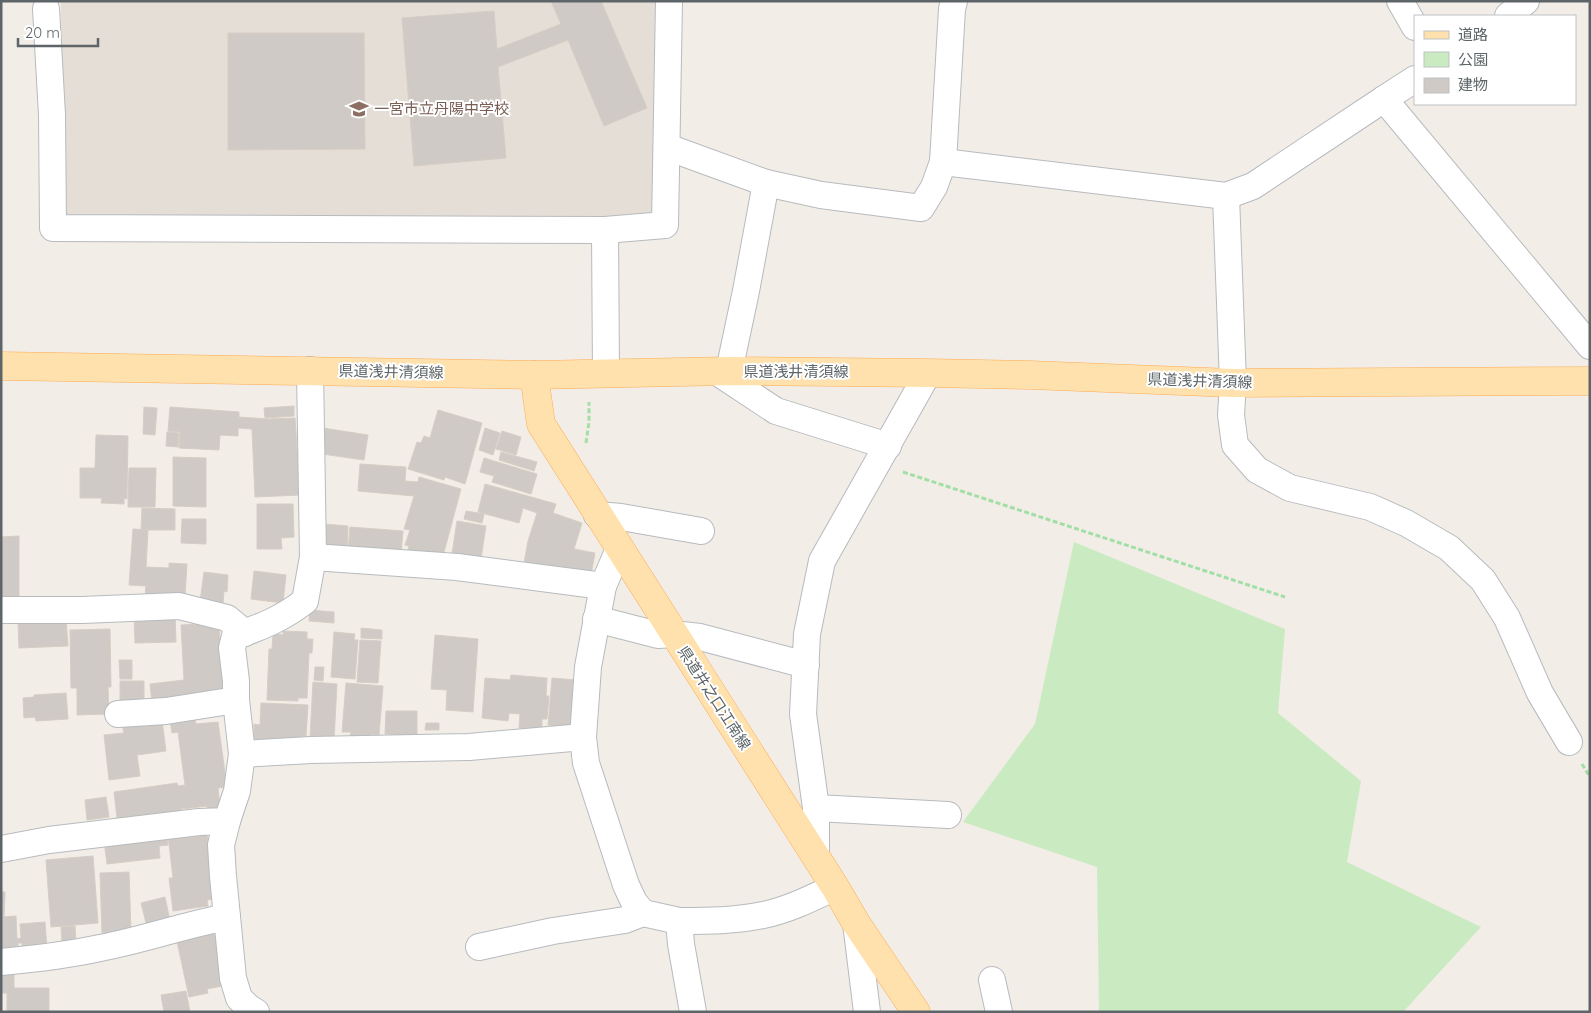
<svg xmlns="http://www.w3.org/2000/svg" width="1591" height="1013" font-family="Quicksand,'Noto Sans JP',sans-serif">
<rect width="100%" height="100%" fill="#f2ede7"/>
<path fill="#e4ded7" d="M61,1H660L655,216L59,236Z"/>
<path fill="#caebc1" d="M1074,542L1285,629L1278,713L1361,781L1347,862L1481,927L1403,1012H1099L1097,867L963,822L1035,724Z"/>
<g fill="#cfcac5" stroke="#d7cdc4">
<path d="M551,1H601L647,108L604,126L568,40L498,67L506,158L414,166L402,18L494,11L497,49L561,24Z"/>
<path d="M228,33H364L365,149L228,150Z"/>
<path d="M294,406V416L265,418L264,408Z"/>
<path d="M144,407L157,408L155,435L143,434Z"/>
<path d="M170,407L239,412V417L269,419L295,418L300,495L255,497L252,429L238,428V436L220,435L219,450L179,448L180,432L168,431Z"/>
<path d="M438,410L482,423L465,484L445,477L444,480L408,469L417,442L421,443L424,436L430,438Z"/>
<path d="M323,428L368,435L364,460L322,454Z"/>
<path d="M485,428L500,433L493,455L479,450Z"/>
<path d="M502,431L521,437L516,455L496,449Z"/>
<path d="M167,432L179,433L178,447L166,446Z"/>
<path d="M96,435L128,436L127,499L124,498V504L101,503L102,498H80V468H95Z"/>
<path d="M501,452L537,462L534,471L499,460Z"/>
<path d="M173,457L206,458V507L173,506Z"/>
<path d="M484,458L537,474L531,494L492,482L494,476L480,472Z"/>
<path d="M360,464L406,467L405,481L418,482L419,477L461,489L443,556L433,557L408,550L409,546L405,545L410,530L404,529L414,496L358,491Z"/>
<path d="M129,468H156L155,507H128Z"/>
<path d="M485,484L556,504L553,513L582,523L574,549L595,553L591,575L524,563L528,541L537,513L523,508L519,523L478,512Z"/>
<path d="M257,504H293L294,537L281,538L282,549H257Z"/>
<path d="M142,508L175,509V530H141Z"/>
<path d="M466,511L484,514L482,523L464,519Z"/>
<path d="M182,519H206V544L181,543Z"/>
<path d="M457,521L486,526L480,565L451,560Z"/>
<path d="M324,524L348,526L347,550L322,548Z"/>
<path d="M350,527L403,531L401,554L348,550Z"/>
<path d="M133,529L148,530L146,567L169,568V563L187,564L185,596H145L146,586L129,585Z"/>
<path d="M19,536V599H1V537Z"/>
<path d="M254,571L286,575L283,603L251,599Z"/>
<path d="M204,572L228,575L227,592L224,591L223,604L200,602Z"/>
<path d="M310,610L334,612V623L309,621Z"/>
<path d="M175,614L176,642L135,643L134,615Z"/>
<path d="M66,619L68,646L19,648L18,622Z"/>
<path d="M219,623L223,695L152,703L150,684L184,680L181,625Z"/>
<path d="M361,628L382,630V639L361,638Z"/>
<path d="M110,629L111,687H108L109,714L77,715V688H71L70,630Z"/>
<path d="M283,631L307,632V639H313L312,653H309L307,698H298V701L267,700L269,649H272L273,634L283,635Z"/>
<path d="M334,632L355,634L354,640H358L355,679L331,677Z"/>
<path d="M435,635L478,639L473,712L446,710L447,690L431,689Z"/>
<path d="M360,640L381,641L378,683L357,682Z"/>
<path d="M119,660H132V679H120Z"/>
<path d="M315,667H324L323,681L314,680Z"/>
<path d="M511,675L547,678L546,696H549L547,719H542V729L519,728L520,714L509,713L508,721L482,718L485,678L510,680Z"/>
<path d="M552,678L576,680L572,727L548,725Z"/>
<path d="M120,681H144V707L120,706Z"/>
<path d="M313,682L337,684L334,740L310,738Z"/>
<path d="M346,683L383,686L379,735L371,734V737L350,736L351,732H342Z"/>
<path d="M66,693L68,719L36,721L35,717L24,718L23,698L34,697V695Z"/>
<path d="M261,703L308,705L306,736H302V739L283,738V741L254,740V724L260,725Z"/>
<path d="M386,711H417V735L385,734Z"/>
<path d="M194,716L196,724L218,722L227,787L218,788L220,808L207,810V806L181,809L180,815L132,821V816L117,818L114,792L177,783L178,786L185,785L178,732L172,733L170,720Z"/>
<path d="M162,720L166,751L137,755L140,776L109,780L104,735L124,733L122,725Z"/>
<path d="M426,723H439V730H425Z"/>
<path d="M106,797L109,817L87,820L85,800Z"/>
<path d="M188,833V838L207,835L215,899L207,900L208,906L173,911L169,878H173L168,835Z"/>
<path d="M167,835L168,845L159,846L160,858L107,864L104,841Z"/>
<path d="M93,856L98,923L51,927L46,860Z"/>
<path d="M129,872L131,931L105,938V933H102L100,873Z"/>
<path d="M1,892H5L4,917L16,916L17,939L21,938L20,924L45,922L47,949L22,950V943H18V953L1,954Z"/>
<path d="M165,897L170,921L147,927L141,903Z"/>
<path d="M75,926L76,942L62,943L61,927Z"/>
<path d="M213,929L223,972L222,986L207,989L208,993L189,997L176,937Z"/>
<path d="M1,971H14V988H49V1012H7V993H1Z"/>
<path d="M186,991L190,1012H164L161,995Z"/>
</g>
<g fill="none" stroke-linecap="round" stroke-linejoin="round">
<g stroke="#b7bbbe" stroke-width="28">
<g id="minor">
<path d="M1400,1L1415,27"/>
<path d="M46,9L52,115L53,228L605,230L665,225L669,1"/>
<path d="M1508,16L1526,1"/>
<path d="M1415,79L1384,99L1590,346"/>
<path d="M667,147L766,183L821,195L921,208L934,187L943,162L1226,196L1253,186L1384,99"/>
<path d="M943,162L952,9L954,1"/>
<path d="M1226,196L1233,383L1231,415L1235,445L1257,470L1290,488L1370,507L1406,523L1449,548L1483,580L1507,618L1540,693L1569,742"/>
<path d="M605,230L606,373"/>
<path d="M729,371L746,291L766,183"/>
<path d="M717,372L776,411L888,446"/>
<path d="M597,515L621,517L701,531"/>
<path d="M313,557L457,567L603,586L619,549"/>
<path d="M603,586L588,667L583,737L586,763L626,885L634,902L643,913L679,921"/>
<path d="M1,610H82L179,606L227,618L245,633"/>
<path d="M596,619L658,635L673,634L700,637L806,665"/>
<path d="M118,714L166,711L236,700"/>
<path d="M242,754L311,750L469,747L583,737"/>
<path d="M816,808L948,815"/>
<path d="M227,821L221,845L223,876L233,978L239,998L248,1007L256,1012"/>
<path d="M1,849L49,840L199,822L227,821L237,791L242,754L236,700V681L232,648L235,636C262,627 283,618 305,601L313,557L310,370"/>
<path d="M816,857V808L803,714L807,634L822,561L928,373"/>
<path d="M856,923L867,1012"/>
<path d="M479,947L553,931L625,920L643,913"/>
<path d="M1,962C34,959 68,955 100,948C143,940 184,925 227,917"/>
<path d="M992,980L999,1012"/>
<path d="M693,1012L681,944L679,921C707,921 736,921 763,915C788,910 812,898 835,887"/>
</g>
</g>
<g stroke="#ffab52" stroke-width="29">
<g id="major">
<path d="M1,366L534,375L729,371L928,373L1030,375L1233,383L1590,381"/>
<path d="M534,375L541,424L835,887L856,923L916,1012"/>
</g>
</g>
<g stroke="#a2dfa6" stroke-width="3" stroke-dasharray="5 2.5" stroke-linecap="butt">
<path d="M586,443L589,422V402"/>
<path d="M903,472L1285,597"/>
<path d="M1582,764L1590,777"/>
</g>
<use href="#minor" stroke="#fff" stroke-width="26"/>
<use href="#major" stroke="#ffe1ae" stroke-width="28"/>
</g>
<defs>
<g id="school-bare" transform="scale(1.5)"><path d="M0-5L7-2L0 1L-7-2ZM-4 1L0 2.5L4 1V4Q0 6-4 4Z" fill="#8d6e63" stroke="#fff" stroke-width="2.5" paint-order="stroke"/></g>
</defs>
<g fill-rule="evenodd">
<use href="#school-bare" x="359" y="109"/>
</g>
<g text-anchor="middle" stroke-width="4" stroke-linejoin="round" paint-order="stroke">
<g font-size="15" fill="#785e54" stroke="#fff" text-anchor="start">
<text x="374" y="114">一宮市立丹陽中学校</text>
</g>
<g font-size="15" fill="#5e6568" stroke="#fff">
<text transform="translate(391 372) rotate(1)" y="5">県道浅井清須線</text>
<text x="796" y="377">県道浅井清須線</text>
<text transform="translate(1200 381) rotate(2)" y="5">県道浅井清須線</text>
<text transform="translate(714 698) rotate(57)" y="5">県道井之口江南線</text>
</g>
</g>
<rect width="1591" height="1013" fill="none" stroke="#5e6568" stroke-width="5"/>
<rect x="1414" y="15" width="162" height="90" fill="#ffffff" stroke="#bfc1c3"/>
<rect x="1424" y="31" width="25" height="8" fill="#ffe1ae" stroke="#bfc1c3"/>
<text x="1458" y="40" font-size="15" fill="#5e6568">道路</text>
<rect x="1424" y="52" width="25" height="15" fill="#caebc1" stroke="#bfc1c3"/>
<text x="1458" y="65" font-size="15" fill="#5e6568">公園</text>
<rect x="1424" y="78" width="25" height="15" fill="#cfcac5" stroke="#bfc1c3"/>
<text x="1458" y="90" font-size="15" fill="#5e6568">建物</text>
<path d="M18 38v8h80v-8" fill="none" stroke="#5e6568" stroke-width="2.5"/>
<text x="25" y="38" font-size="15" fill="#5e6568" stroke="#ffffff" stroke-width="4" paint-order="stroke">20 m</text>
</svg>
